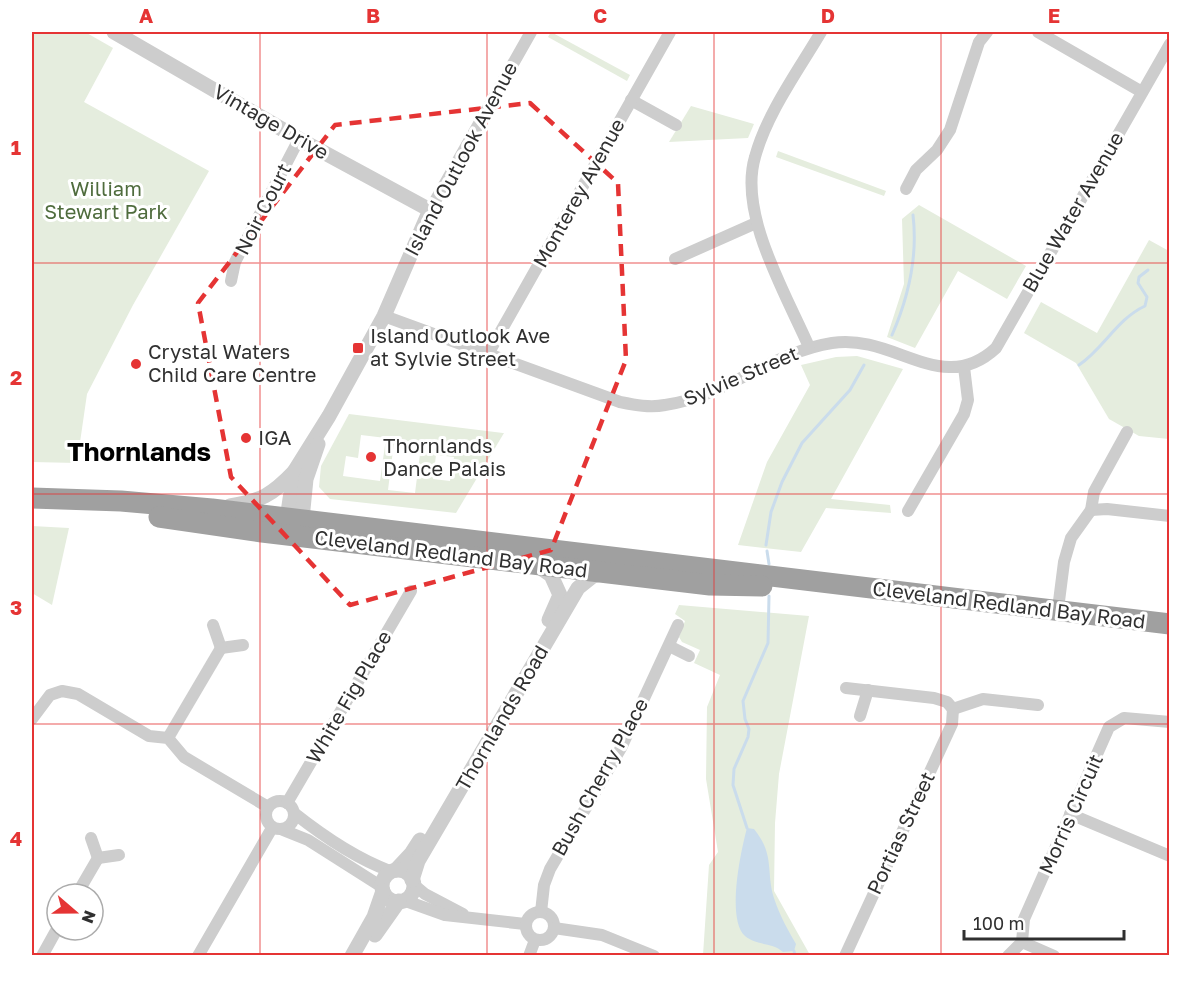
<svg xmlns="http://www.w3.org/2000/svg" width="1201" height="987" font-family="'Golos Text',sans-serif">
<rect width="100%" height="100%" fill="#fff"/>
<g fill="#e5edde" fill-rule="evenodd">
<path d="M32,32H85L113,48L84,102L209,171L133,305L87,394L77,463L32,462Z"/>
<path d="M551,32L630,75L627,81L548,37Z"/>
<path d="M691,106L754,124L748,138L669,142Z"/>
<path d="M778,151L886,191L884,196L776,157Z"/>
<path d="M919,205L1026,266L1007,299L958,271L915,348L887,337L904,284L902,219Z"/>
<path d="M1149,240L1169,251V439L1139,436L1109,419L1076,363L1024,333L1041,302L1097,333Z"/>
<path d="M857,356L903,369L831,499L890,505L891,513L826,508L801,552L738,545L767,462L810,385L801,365L836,357Z"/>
<path d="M349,414L503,433H504L456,513L330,499L319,487L321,466ZM361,435L386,438L380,481L343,476L346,456L358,458ZM394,442L421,446L415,493L388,490ZM436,455L454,457L450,481L433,479Z"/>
<path d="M32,526L69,528L52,605L32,593Z"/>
<path d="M679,605L809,616L779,774L775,823L774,891L810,955H703L709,865L718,852L706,779L707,707L720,675L694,663L700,650L682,642L679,637L685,621L675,614Z"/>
</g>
<path fill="#cadcec" d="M747,828L754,829C776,856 765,873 775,901C780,916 788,930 796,944L794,951L783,952C772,942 757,946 745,936C726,919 741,850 747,828Z"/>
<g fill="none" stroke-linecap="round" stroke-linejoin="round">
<g stroke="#cadcec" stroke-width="3">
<path d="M892,335C909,296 918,257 913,215"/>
<path d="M1079,365C1104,348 1117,319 1145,306L1147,297L1138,283L1139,277L1148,270"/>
<path d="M766,545L771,512L782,482L802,443L850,390L864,365"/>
<path d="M767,551L769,564"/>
<path d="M747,828L733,785L734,769L748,737L749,729L745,719L743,701L768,643L769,596"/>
<path d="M794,951L795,956"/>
</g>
<g stroke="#cdcdcd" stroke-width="12">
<path d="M1038,32L1142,92"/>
<path d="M631,100L676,125"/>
<path d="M906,189L916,170L937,150L950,130L979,42L987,32"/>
<path d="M430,210L531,32"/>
<path d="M675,259L756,223"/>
<path d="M231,281L235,262L299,139"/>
<path d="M384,316L620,402C635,405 650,408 665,405C724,397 773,352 832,343C895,333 942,398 996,348L1170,44"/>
<path d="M809,347C786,294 738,214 755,157C767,113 798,71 821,32"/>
<path d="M488,354L670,32"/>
<path d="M1091,510L1107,509L1170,516"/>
<path d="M908,511L964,414L968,400L964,367"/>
<path d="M1058,609L1064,562L1071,538L1091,510L1094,492L1127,432"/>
<path d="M213,625L221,648L243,645"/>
<path d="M669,646L689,656"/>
<path d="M846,688L934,698L947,702L953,709"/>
<path d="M953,709L983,699L1038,705"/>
<path d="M860,716L868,690"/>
<path d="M32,719L50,695L62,691L78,694L149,736L168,738L184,757L268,807"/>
<path d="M168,738L221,648"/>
<circle cx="280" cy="815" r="14"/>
<path d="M287,803L411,591"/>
<path d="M294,813C323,836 355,858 390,871"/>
<path d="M1070,814L1170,856"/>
<path d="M283,830L308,840L382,887"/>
<path d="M91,838L98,858L119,855"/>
<path d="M413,884L425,894L463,914"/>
<path d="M77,894L98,858"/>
<path d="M403,900L445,915L525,924"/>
<circle cx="540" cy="926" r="14"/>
<path d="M541,912L544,885L550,869L621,748L678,625"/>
<path d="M554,928L602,935L654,956"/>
<path d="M1022,942L1054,956"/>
<path d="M42,956L57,929"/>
<path d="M198,956L272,828"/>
<path d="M529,956L535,940"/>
<path d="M845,956L952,724L953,709"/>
<path d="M1008,956L1022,942L1024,919L1109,727L1124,718L1170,722"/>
</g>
<g stroke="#cdcdcd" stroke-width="15">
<path d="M114,32L299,139L430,210L384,316L329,416L294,472L286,526"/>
<path d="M230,506C261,501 272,495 294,472"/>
<path d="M301,529L306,479L318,444"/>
<path d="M538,566L551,575L560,595L549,620"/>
<path d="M396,870L411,854L420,840"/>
<circle cx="398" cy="886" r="16"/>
<path d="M412,880L418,861L578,588L593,576L605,573"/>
<path d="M375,935L399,901"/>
<path d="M352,956L374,917L383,891"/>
</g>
<g stroke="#a0a0a0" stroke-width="21">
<path d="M32,498L121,501L212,509L1170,624"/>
<path d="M159,517L262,532L710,585L762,586"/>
</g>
</g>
<path fill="none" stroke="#e53434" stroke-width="4.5" stroke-dasharray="12 8" stroke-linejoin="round" d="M530,103L618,183L626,360L551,550L350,605L231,477L198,303L335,125Z"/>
<path fill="none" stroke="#e53434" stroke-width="1.5" stroke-opacity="0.55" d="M260,32V956M487,32V956M714,32V956M941,32V956M32,263H1170M32,494H1170M32,724H1170"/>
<g fill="#e53434" stroke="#fff" stroke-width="2">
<rect x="352" y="342" width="12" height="12" rx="3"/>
<circle cx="136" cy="364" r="6"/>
<circle cx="246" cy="438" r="6"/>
<circle cx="371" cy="457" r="6"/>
</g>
<g text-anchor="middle" stroke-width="6" stroke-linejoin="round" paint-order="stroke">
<g font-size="20" fill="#303030" stroke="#fff">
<text transform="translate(271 122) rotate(30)" y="7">Vintage Drive</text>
<text transform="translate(461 159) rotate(-62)" y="7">Island Outlook Avenue</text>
<text transform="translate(579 193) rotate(-61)" y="7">Monterey Avenue</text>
<text transform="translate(263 209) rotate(-63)" y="7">Noir Court</text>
<text transform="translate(1073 212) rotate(-60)" y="7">Blue Water Avenue</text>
<text transform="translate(741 376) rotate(-23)" y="7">Sylvie Street</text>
<text transform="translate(451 554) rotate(7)" y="7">Cleveland Redland Bay Road</text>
<text transform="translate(1009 605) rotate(7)" y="7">Cleveland Redland Bay Road</text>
<text transform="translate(349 697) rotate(-60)" y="7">White Fig Place</text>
<text transform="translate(502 718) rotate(-60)" y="7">Thornlands Road</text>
<text transform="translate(600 777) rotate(-61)" y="7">Bush Cherry Place</text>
<text transform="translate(1071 814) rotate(-66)" y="7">Morris Circuit</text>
<text transform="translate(901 833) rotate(-65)" y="7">Portias Street</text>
</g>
<g font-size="20" fill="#4f6c3d" stroke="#fff">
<text x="106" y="196">William<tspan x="106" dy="23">Stewart Park</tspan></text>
</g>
<g font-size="20" fill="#303030" stroke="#fff" text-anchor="start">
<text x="370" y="343">Island Outlook Ave<tspan x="370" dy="23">at Sylvie Street</tspan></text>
<text x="148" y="359">Crystal Waters<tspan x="148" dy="23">Child Care Centre</tspan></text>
<text x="258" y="445">IGA</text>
<text x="383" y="453">Thornlands<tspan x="383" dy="23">Dance Palais</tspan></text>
</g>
<g font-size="26" font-weight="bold" fill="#000" stroke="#fff">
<text x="139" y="461">Thornlands</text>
</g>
</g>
<rect width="1201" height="987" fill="none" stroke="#ffffff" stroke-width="66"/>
<g transform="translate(75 912) rotate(110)"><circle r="28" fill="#ffffff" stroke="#acacac" stroke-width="1.5"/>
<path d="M0-4.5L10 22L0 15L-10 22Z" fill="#e53434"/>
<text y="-9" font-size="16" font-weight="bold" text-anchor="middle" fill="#303030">N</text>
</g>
<path d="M964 930v9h160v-9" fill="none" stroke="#303030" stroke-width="3"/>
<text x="973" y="930" font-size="18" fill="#303030" stroke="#ffffff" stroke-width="4.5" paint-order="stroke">100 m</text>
<rect x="33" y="33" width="1135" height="921" fill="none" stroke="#e53434" stroke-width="2"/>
<g font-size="20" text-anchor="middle" font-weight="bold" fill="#e53434">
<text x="146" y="23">A</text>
<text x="373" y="23">B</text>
<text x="600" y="23">C</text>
<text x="828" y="23">D</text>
<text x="1054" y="23">E</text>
<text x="16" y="155">1</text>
<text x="16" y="385">2</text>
<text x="16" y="615">3</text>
<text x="16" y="846">4</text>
</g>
</svg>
